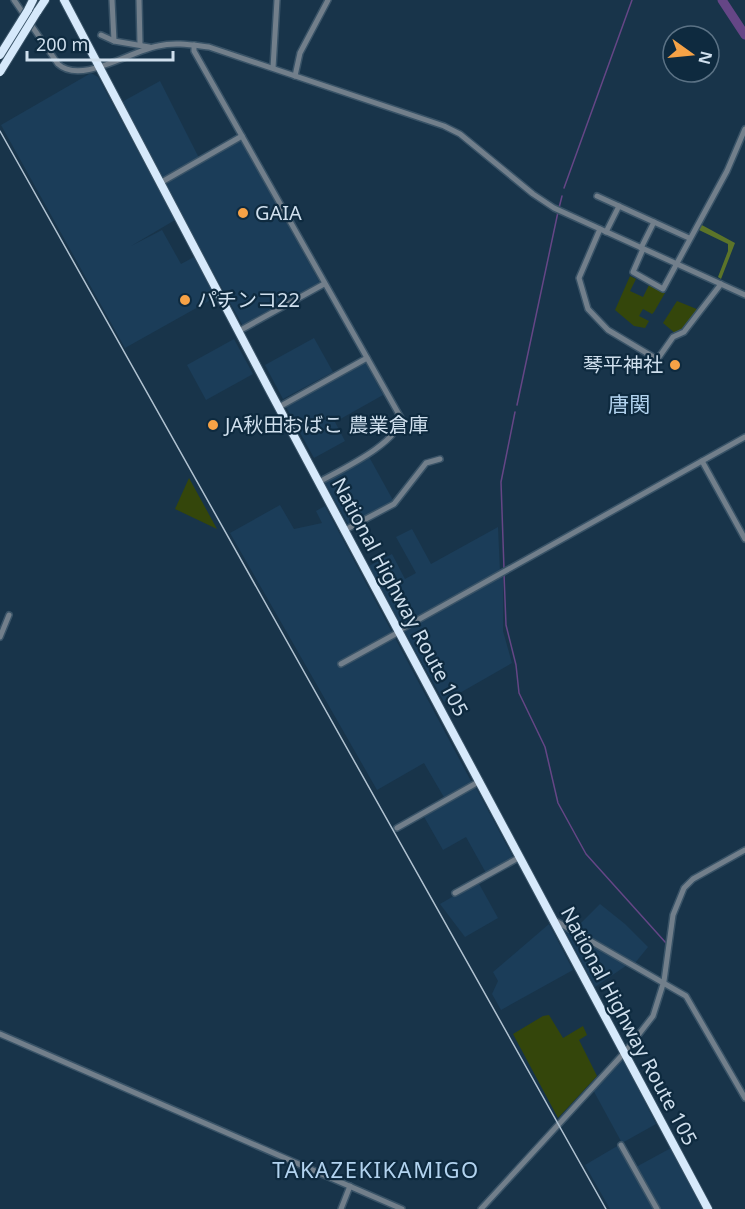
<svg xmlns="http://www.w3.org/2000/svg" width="745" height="1209" font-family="'Noto Sans','Noto Sans JP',sans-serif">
<rect width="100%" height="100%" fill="#18344a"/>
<g fill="#1b3d59">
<path d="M91,73L98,77L175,220L131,246L162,230L181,264L194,257L216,297L125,348L1,125Z"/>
<path d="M160,81L199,158L162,179L120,103Z"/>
<path d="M240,139L320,283L243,326L163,182Z"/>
<path d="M314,338L333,372L283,399L265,365Z"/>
<path d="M234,339L253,374L206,400L187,365Z"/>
<path d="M365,362L383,395L335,422L345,441L314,458L286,407Z"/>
<path d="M368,455L394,502L349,526L323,480Z"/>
<path d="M280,505L294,529L322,523L316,511L325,506L472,783L445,799L424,763L377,790L230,533Z"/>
<path d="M498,527L500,571L402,627L369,566L392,554L405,579L416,573L396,537L412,529L431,564Z"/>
<path d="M503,576V631L512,663L444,702L404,631Z"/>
<path d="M475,786L513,857L486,873L466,837L443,850L423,815Z"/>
<path d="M478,882L498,918L465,937L440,904Z"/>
<path d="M600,904L625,924L648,947L635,963L576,928Z"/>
<path d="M549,924L573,970L501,1010L492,994L498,981L493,972Z"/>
<path d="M562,925L630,963L595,987Z"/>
<path d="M622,1057L656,1124L622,1143L592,1088Z"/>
<path d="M619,1145L656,1209H610L585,1165Z"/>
<path d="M671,1148L704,1209H659L636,1167Z"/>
</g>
<g fill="#34460b">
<path d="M630,276L636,279L630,291L643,297L649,285L665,293L654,312L652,314L643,309L639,316L649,321L645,328L634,326L615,310Z"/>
<path d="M677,301L699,310L683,330L676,334L663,323Z"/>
<path d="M189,478L217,529L175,509Z"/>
<path d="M549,1015L563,1038L583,1026L587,1035L579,1040L597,1076L558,1118L513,1034L543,1016Z"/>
</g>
<path fill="#5c7429" d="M700,224L735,243L721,279L718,277L728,251V244L699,230L697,227Z"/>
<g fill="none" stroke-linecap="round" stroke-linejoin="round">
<g stroke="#654686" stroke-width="1.5">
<path d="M564,188L632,0"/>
<path d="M559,208L562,196"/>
<path d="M517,405L558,212"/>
<path d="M504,569L501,482L515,412"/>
<path d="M504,574L506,625L516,665L519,693L545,747L558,803L586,854L666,943"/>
</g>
<path stroke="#654686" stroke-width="9" d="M722,0L745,35"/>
<g stroke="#395367" stroke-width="8">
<g id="minor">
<path d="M14,0L58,64C81,85 130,51 158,46C175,42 192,45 209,47L444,126L460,134L533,194L554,208L745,295"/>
<path d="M112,0L114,41"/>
<path d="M139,0L140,44"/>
<path d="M101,35L114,41L149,47"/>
<path d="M194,45V51L401,418C399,443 340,470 319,482"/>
<path d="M273,68L277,0"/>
<path d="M295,76L300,53L328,0"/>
<path d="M160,183L242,136"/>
<path d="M597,196L689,238"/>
<path d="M600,229L579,278L588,309L608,330L655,358L659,357L673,337L684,332L721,284"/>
<path d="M606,232L619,206"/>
<path d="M641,248L654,222"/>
<path d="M643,249L633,272L663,289L727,171L745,129"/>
<path d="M239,331L324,284"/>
<path d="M279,407L367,358"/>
<path d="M702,461L745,539"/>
<path d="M345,530L394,504L426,463L440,459"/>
<path d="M398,631L745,437"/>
<path d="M0,637L9,615"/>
<path d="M341,664L399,632"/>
<path d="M397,828L480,781"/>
<path d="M455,893L520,857"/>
<path d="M554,920L686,996L745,1098"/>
<path d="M0,1034L402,1209"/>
<path d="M621,1145L657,1209"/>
<path d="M341,1209L350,1186"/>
<path d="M481,1209L625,1052L653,1016L664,981L673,915L684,888L693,879L745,850"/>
</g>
</g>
<g stroke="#395367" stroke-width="10">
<g id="highway">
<path d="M64,0L271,393L708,1209"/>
<path d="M28,10L33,0"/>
<path d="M37,12L45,0"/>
</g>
</g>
<use href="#minor" stroke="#727f8b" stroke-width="5"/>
<use href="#highway" stroke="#d6e9fb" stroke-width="8"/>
<path stroke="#b0c2d1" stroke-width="1.5" d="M0,131L606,1209"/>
<g stroke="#395367" stroke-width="10" stroke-linecap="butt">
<g id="highway-bridge">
<path d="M0,55L28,10"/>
<path d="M0,72L37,12"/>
</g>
</g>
<use href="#highway-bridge" stroke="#d6e9fb" stroke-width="8"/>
</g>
<g fill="#f6a246" stroke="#0e2a3f" stroke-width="2">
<circle cx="243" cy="213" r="6"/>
<circle cx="185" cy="300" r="6"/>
<circle cx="675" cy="365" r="6"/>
<circle cx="213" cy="425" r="6"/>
</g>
<g text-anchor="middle" stroke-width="4.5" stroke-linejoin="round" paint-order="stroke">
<g font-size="20" fill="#cfdfed" stroke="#0e2a3f" text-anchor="start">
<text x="255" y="220">GAIA</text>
<text x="197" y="307">パチンコ22</text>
<text x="663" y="372" text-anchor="end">琴平神社</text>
<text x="225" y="432">JA秋田おばこ 農業倉庫</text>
</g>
<g font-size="20" fill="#cfdfed" stroke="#0e2a3f">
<text transform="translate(400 597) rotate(62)" y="7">National Highway Route 105</text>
<text transform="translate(629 1026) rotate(62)" y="7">National Highway Route 105</text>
</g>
<g font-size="21" fill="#b2d3ef" stroke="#0e2a3f">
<text x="629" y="412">唐関</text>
</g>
<g font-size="22" letter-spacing="1.5" fill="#b2d3ef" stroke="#0e2a3f">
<text x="376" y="1178">TAKAZEKIKAMIGO</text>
</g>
</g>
<g transform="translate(691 54) rotate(105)"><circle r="28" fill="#0e2a3f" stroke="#5b7285" stroke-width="1.5"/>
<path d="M0-4.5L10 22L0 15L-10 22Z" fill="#f6a246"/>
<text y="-9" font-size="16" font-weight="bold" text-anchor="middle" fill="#cfdfed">N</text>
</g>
<path d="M27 51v9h146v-9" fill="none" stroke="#cfdfed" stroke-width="3"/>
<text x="36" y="51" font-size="18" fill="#cfdfed" stroke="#0e2a3f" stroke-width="4.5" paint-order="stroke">200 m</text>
</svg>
